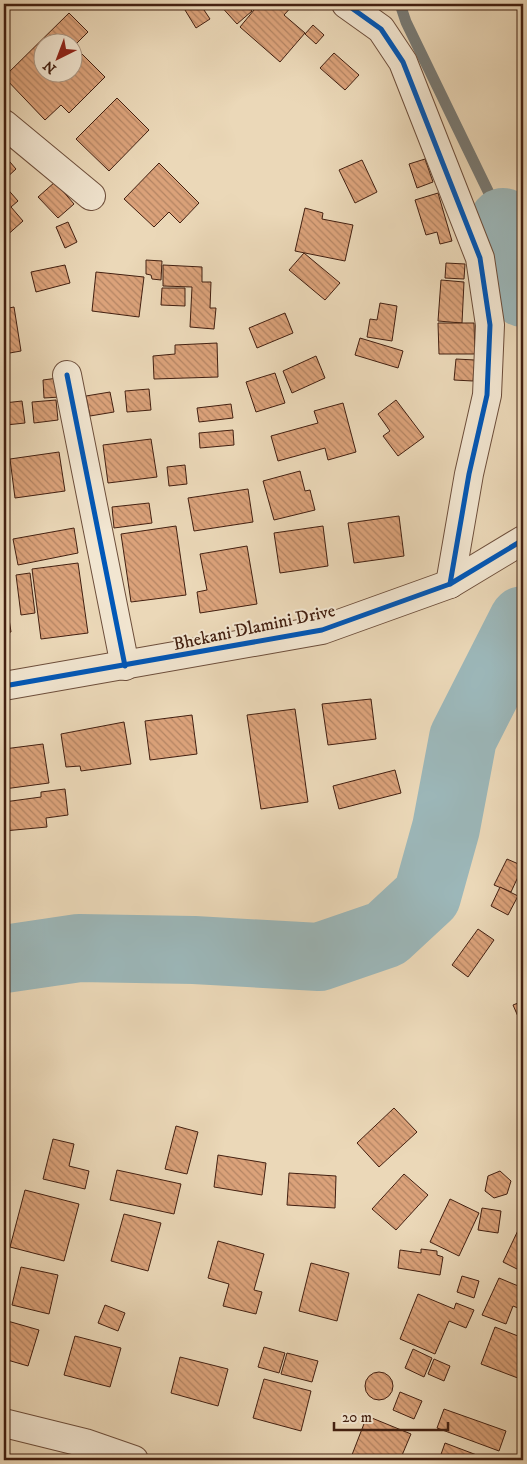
<svg xmlns="http://www.w3.org/2000/svg" width="527" height="1464" font-family="'IM FELL DW Pica',serif">
<defs>
<pattern id="building-back-hatch" width="6" height="6" patternUnits="userSpaceOnUse" patternTransform="scale(1.25)"><rect width="6" height="6" fill="#dba27a"/><path d="M-1 5l2 2M0 0l6 6M5-1l2 2" fill="none" stroke="#b38463"/></pattern>
</defs>
<rect width="100%" height="100%" fill="#ebd8b8"/>
<filter id="stains"><feTurbulence type="fractalNoise" baseFrequency=".004" numOctaves="4"/><feColorMatrix values="0 0 0 0 .2 0 0 0 0 .09 0 0 0 0 .02 0 0 0 .5 -.17"/></filter>
<radialGradient id="worn" r=".72"><stop offset=".6" stop-color="#630" stop-opacity="0"/><stop offset="1" stop-color="#630" stop-opacity=".3"/></radialGradient>
<g fill="none" stroke-linecap="round" stroke-linejoin="round">
<path stroke="#787b76" stroke-width="11" d="M400,4L406,22L503,222"/>
<g stroke="#9cb7b9" stroke-width="68">
<path d="M503,222L523,293"/>
<path d="M4,959L79,948L194,950L319,957L386,934L427,896L446,828L463,738L523,620"/>
</g>
</g>
<g fill="url(#building-back-hatch)" stroke="#432011" fill-rule="evenodd">
<path d="M186,4H200L210,19L196,28L185,10L189,7Z"/>
<path d="M219,4H246L252,11L237,24Z"/>
<path d="M259,4H294L284,15L305,33L280,62L240,27Z"/>
<path d="M69,13L88,32L74,46L105,77L69,113L61,105L45,120L4,77ZM42,42H72V72H42Z"/>
<path d="M313,25L324,35L316,44L305,34Z"/>
<path d="M334,53L359,75L345,90L320,68Z"/>
<path d="M117,98L149,130L109,171L76,139Z"/>
<path d="M4,155L16,169L4,180Z"/>
<path d="M425,159L433,182L417,188L409,164Z"/>
<path d="M362,160L377,192L355,203L339,170Z"/>
<path d="M159,163L199,203L180,223L169,212L154,227L124,199Z"/>
<path d="M55,182L74,204L58,218L38,197Z"/>
<path d="M4,185L18,201L11,207L23,221L4,238Z"/>
<path d="M438,193L452,241L440,244L437,232L426,235L415,200Z"/>
<path d="M305,208L323,213L322,219L353,225L345,261L295,251Z"/>
<path d="M68,222L77,242L65,248L56,227Z"/>
<path d="M304,253L340,283L325,300L289,270Z"/>
<path d="M146,260L162,261L161,280L152,279L151,275L146,274Z"/>
<path d="M446,263L465,264L464,279L445,278Z"/>
<path d="M65,265L70,283L36,292L31,272Z"/>
<path d="M163,265L202,267V282H211L210,308H216L214,329L190,327L192,287L163,286Z"/>
<path d="M96,272L144,277L139,317L92,311Z"/>
<path d="M441,280L464,282L462,323L438,321Z"/>
<path d="M162,288H185V306L161,305Z"/>
<path d="M380,303L397,306L392,341L367,337L370,319L377,320Z"/>
<path d="M14,307L21,351L4,354V309Z"/>
<path d="M285,313L293,333L257,348L249,328Z"/>
<path d="M438,323H474L475,354H439Z"/>
<path d="M360,338L403,351L398,368L355,355Z"/>
<path d="M217,343L218,377L154,379L153,356L175,354V345Z"/>
<path d="M316,356L325,378L292,393L283,371Z"/>
<path d="M456,359L475,360L473,381L454,380Z"/>
<path d="M275,373L285,403L256,412L246,382Z"/>
<path d="M58,378L60,397L44,398L43,380Z"/>
<path d="M149,389L151,410L127,412L125,391Z"/>
<path d="M110,392L114,412L90,416L86,396Z"/>
<path d="M56,400L58,420L34,423L32,402Z"/>
<path d="M396,400L424,437L398,456L383,436L390,431L378,414Z"/>
<path d="M22,401L25,423L6,425L4,403Z"/>
<path d="M343,403L356,452L328,460L325,448L278,461L271,436L318,423L314,411Z"/>
<path d="M231,404L233,418L199,422L197,408Z"/>
<path d="M233,430L234,445L200,448L199,433Z"/>
<path d="M151,439L157,477L108,483L103,445Z"/>
<path d="M59,452L65,491L15,498L10,459Z"/>
<path d="M185,465L187,484L169,486L167,467Z"/>
<path d="M300,471L305,491L310,490L315,510L274,520L263,481Z"/>
<path d="M248,489L253,522L194,531L188,498Z"/>
<path d="M149,503L152,523L114,528L112,507Z"/>
<path d="M399,516L404,556L354,563L348,523Z"/>
<path d="M176,526L186,595L131,602L121,534Z"/>
<path d="M323,526L328,566L280,573L274,533Z"/>
<path d="M74,528L78,553L18,565L13,539Z"/>
<path d="M247,546L257,604L200,613L197,592L207,590L200,554Z"/>
<path d="M78,563L88,633L41,639L32,569Z"/>
<path d="M30,573L35,613L21,615L16,575Z"/>
<path d="M4,586L11,632L4,633Z"/>
<path d="M371,699L376,739L328,745L322,704Z"/>
<path d="M295,709L308,802L261,809L247,715Z"/>
<path d="M192,715L197,754L150,760L145,721Z"/>
<path d="M124,722L131,764L81,771L80,766L66,767L61,734Z"/>
<path d="M43,744L49,783L4,789V749Z"/>
<path d="M395,770L401,793L339,809L333,786Z"/>
<path d="M65,789L68,815L46,818L47,827L4,831V802L41,797V792Z"/>
<path d="M507,859L523,866L511,892L494,885Z"/>
<path d="M500,887L518,896L508,915L491,906Z"/>
<path d="M478,929L494,940L468,977L452,965Z"/>
<path d="M523,1001V1028L513,1005Z"/>
<path d="M394,1108L417,1132L379,1167L357,1143Z"/>
<path d="M176,1126L198,1132L187,1174L165,1169Z"/>
<path d="M53,1139L74,1144L69,1166L89,1171L85,1189L43,1179Z"/>
<path d="M218,1155L266,1163L262,1195L214,1187Z"/>
<path d="M117,1170L181,1184L174,1214L110,1200Z"/>
<path d="M500,1171L511,1181L507,1194L494,1198L485,1191L488,1176Z"/>
<path d="M289,1173L336,1176L335,1208L287,1205Z"/>
<path d="M404,1174L428,1195L396,1230L372,1209Z"/>
<path d="M25,1190L79,1204L64,1261L10,1247Z"/>
<path d="M450,1199L479,1213L459,1256L430,1242Z"/>
<path d="M482,1208L501,1211L498,1233L478,1230Z"/>
<path d="M124,1214L161,1223L148,1271L111,1261Z"/>
<path d="M521,1224L523,1225V1272L503,1262Z"/>
<path d="M218,1241L264,1254L254,1290L262,1292L256,1314L223,1306L229,1284L208,1278Z"/>
<path d="M421,1249L437,1251V1255L443,1257L440,1275L398,1268L400,1250L421,1253Z"/>
<path d="M311,1263L349,1273L337,1321L299,1311Z"/>
<path d="M21,1267L58,1275L49,1314L12,1305Z"/>
<path d="M462,1276L479,1281L474,1298L457,1292Z"/>
<path d="M499,1278L523,1288V1310L513,1306L506,1324L482,1315Z"/>
<path d="M418,1294L454,1309L456,1303L474,1310L466,1328L449,1321L435,1354L400,1339Z"/>
<path d="M105,1305L125,1313L118,1331L98,1323Z"/>
<path d="M4,1320L39,1330L28,1366L4,1359Z"/>
<path d="M495,1327L523,1338V1380L481,1364Z"/>
<path d="M75,1336L121,1348L110,1387L64,1375Z"/>
<path d="M264,1347L285,1353L279,1373L258,1367Z"/>
<path d="M413,1349L432,1358L424,1377L405,1368Z"/>
<path d="M287,1353L318,1361L312,1382L281,1374Z"/>
<path d="M180,1357L228,1369L218,1406L171,1393Z"/>
<path d="M434,1359L450,1366L444,1381L428,1374Z"/>
<circle cx="379" cy="1386" r="14"/>
<path d="M264,1379L311,1391L301,1431L253,1418Z"/>
<path d="M400,1392L422,1401L414,1419L393,1410Z"/>
<path d="M444,1409L506,1431L499,1451L437,1428Z"/>
<path d="M367,1416L411,1434L400,1460H350Z"/>
<path d="M445,1443L490,1460H439Z"/>
</g>
<g fill="none" stroke-linecap="round" stroke-linejoin="round">
<g stroke="#6d4e3b" stroke-width="30">
<g id="street">
<path d="M346,4L381,29L403,62L480,258L490,325L487,395L469,474L450,584"/>
<path d="M4,124L91,196"/>
<path d="M67,375L125,666"/>
<path d="M4,686L322,630L450,584L523,540"/>
<path d="M4,1423L85,1443L134,1460"/>
</g>
</g>
<use href="#street" stroke="#f2e6d1" stroke-width="28"/>
<g stroke="#f2e6d1" stroke-width="8">
<g id="cycleway">
<path d="M346,4L381,29L403,62L480,258L490,325L487,395L469,474L450,584"/>
<path d="M67,375L125,666"/>
<path d="M4,686L322,630L450,584L523,540"/>
</g>
</g>
<use href="#cycleway" stroke="#0057b8" stroke-width="5"/>
</g>
<g text-anchor="middle" stroke-width="4" stroke-linejoin="round" paint-order="stroke">
<g font-size="18" fill="#432011" stroke="#f2e6d1">
<text transform="translate(254 627) rotate(-12)" y="6">Bhekani Dlamini Drive</text>
</g>
</g>
<rect width="527" height="1464" fill="none" stroke="#ebd8b8" stroke-width="20"/>
<rect x="5" y="5" width="517" height="1454" fill="none" stroke="#432011" stroke-width="2.5"/>
<rect x="10" y="10" width="507" height="1444" fill="none" stroke="#432011"/>
<g transform="translate(58 58) rotate(222)"><circle r="24" fill="#f2e6d1" stroke="#ac9784"/>
<path d="M0-4L9 19L0 12L-9 19Z" fill="#8f2418"/>
<text y="-8" font-size="14" font-weight="bold" text-anchor="middle" fill="#432011">N</text>
</g>
<path d="M334 1422v8h114v-8" fill="none" stroke="#432011" stroke-width="2.5"/>
<text x="342" y="1422" font-size="15" fill="#432011" stroke="#f2e6d1" stroke-width="4" paint-order="stroke">20 m</text>
<rect width="100%" height="100%" filter="url(#stains)"/>
<rect width="100%" height="100%" fill="url(#worn)"/>
</svg>
